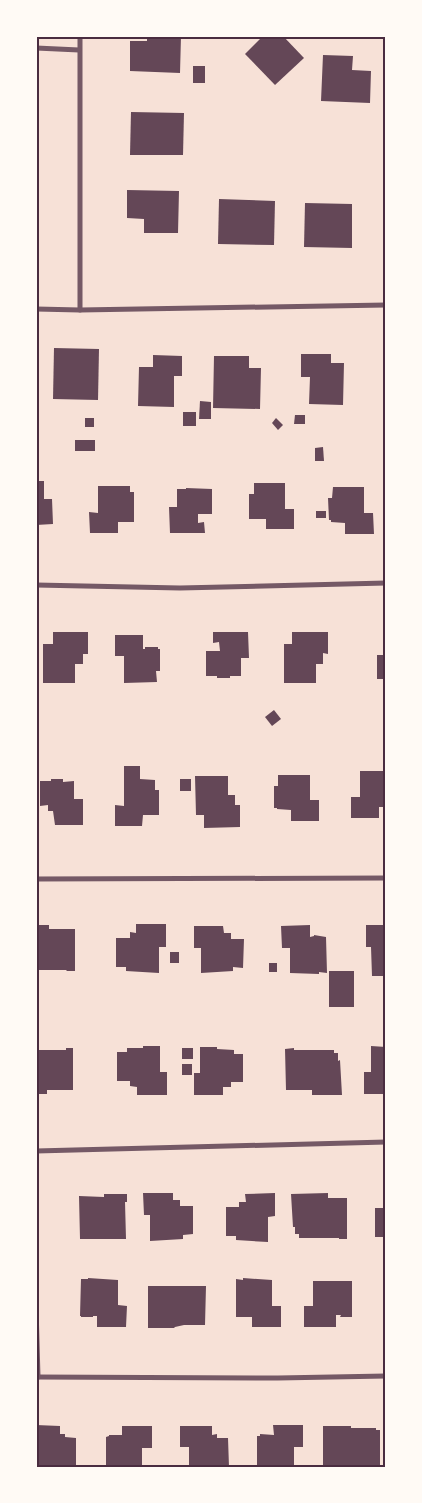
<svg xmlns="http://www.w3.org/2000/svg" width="422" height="1503" font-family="'Nunito Sans',sans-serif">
<rect width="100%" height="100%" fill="#f7e1d7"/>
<g fill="#644757">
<path d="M147,36H181L180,73L130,71V41H147Z"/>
<path d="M263,36H283L304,58L275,85L245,54Z"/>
<path d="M323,55L353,56L352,70L371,71L370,103L321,101Z"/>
<rect x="193" y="66" width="12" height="17"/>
<path d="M131,112L184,113L183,155H130Z"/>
<path d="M127,190L179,191L178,233H144V219L127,218Z"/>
<path d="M219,199L275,201L274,245L218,244Z"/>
<path d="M305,203L352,204V248L304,247Z"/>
<path d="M54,348L99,349L98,400L53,399Z"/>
<path d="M301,354H331V363H344L343,405L309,404L310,377H301Z"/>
<path d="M153,355L182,356V376H174V407L138,406L139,367H153Z"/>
<path d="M214,356H249V368H261L260,409L213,408Z"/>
<path d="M200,401L211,402V419H199Z"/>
<rect x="183" y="412" width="13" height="14"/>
<path d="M295,415H305V424H294Z"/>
<rect x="85" y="418" width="9" height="9"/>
<path d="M276,418L283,425L278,430L272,423Z"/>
<rect x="75" y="440" width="20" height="11"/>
<path d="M323,447L324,461H315V448Z"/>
<path d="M36,481H44V499H52L53,524L36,525Z"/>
<path d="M254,483H285V509H294V529H266V519H249V494H254Z"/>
<path d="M98,486H130V492H134V522H118V533H90L89,512L98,513Z"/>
<path d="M333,487H364V513H373L374,534H345V523L331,522V520H329L328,498H332Z"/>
<path d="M186,488L212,489V514H198V523L204,522L205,533H170L169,507H177V489H186Z"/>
<rect x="316" y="511" width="10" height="7"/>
<path d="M53,632H88V654H83V664H75V683H43V644H53Z"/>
<path d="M213,632H248L249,658H241V676H230V678H217V676H206V651H220L219,642L213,643Z"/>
<path d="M292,632H328V654L323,653V664H316V683H284V644H292Z"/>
<path d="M115,635H143V649H145V647H158V649H160V671H156L157,682L124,683V656H115Z"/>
<rect x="377" y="655" width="9" height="24"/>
<path d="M274,710L281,719L272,726L265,717Z"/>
<path d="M124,766H140V779L155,780V790H159V815H143L142,826H115V805L124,806Z"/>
<path d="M360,771H386V807H379V818H351V797H360Z"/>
<path d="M278,775H310V800H319V821H291V810L277,809V808H274V786H278Z"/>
<path d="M195,776H228V795H235V805H240V827L204,828V815H196Z"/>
<path d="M51,779H63V782L74,781V799H83V825H55L53,811H48V805L40,806V781H51Z"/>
<rect x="180" y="779" width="11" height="12"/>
<path d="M136,924H166V947H159V973L126,971V967H116V938H130V932L136,933Z"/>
<path d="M36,925H49V929H75V971H66L67,970H36Z"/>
<path d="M310,925V937L314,936V935L326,937L327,973L319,972V974L290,973V948H282L281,926Z"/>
<path d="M366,925H386V976H372L371,947H366Z"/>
<path d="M194,926H223L224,933H231V939H244L243,968L233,967V971L201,973V948H194Z"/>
<rect x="170" y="952" width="9" height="11"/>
<rect x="269" y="963" width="8" height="9"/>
<rect x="329" y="971" width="25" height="36"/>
<path d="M143,1046H160V1072H167V1095H137V1087L130,1086V1081H117V1052H127V1048H143Z"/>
<path d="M371,1046L386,1047V1094H364V1072H371Z"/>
<path d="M200,1047H217V1049L234,1050V1054H243V1082H231V1087H223V1095H194V1073H200Z"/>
<path d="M66,1048H73V1090H47V1094H36V1050H66Z"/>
<rect x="182" y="1048" width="11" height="11"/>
<path d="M294,1048V1050H334V1053H338V1061L340,1060L342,1095H312V1090H286L285,1049Z"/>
<rect x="182" y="1064" width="10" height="11"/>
<path d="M143,1193H173V1200H180V1206H193V1234L183,1235V1239L150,1241V1215H144Z"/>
<path d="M275,1193V1216L268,1217V1242L236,1240V1236H226V1207H239V1202H246L245,1194Z"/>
<path d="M328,1193V1198H347V1239H339V1238H299V1234H295V1227H293L291,1194Z"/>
<path d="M104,1194H127V1202H125L126,1239H80L79,1196L104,1197Z"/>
<rect x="375" y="1208" width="11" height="29"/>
<path d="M88,1278L118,1280V1305L127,1306L126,1327H97V1316H93V1317H81V1316H80L81,1279H88Z"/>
<path d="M243,1278L272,1280V1306H281V1327H252V1317H236V1279L243,1280Z"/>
<path d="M313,1281H352V1317H340L341,1315H336V1327H304V1306H313Z"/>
<path d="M148,1286H206L205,1325H184L175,1327L174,1328H148Z"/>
<path d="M36,1425L60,1426V1434H65V1437L76,1438V1467H37Z"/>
<path d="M273,1425H303V1447H294V1467H257V1436H260V1434L274,1435Z"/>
<path d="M122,1426H152V1448H142V1467H106V1437L109,1436V1435H122Z"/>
<path d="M180,1426H212V1435L217,1434V1438H228L229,1467H189V1447H180Z"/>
<path d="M323,1426H351V1428H376V1430H380V1467H323Z"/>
</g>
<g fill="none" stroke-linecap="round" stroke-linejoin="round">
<g stroke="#755966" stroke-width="5">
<path d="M80,36V310"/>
<path d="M36,48L79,50"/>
<path d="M36,309L80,310L386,305"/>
<path d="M36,585L180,588L386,583"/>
<path d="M36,879L386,878"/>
<path d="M36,1151L386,1142"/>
<path d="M36,1307L38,1377"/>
<path d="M36,1377L278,1378L386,1376"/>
</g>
</g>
<rect width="422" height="1503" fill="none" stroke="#fffaf5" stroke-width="75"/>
<rect x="38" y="38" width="346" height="1428" fill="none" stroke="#4a2c40" stroke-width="2"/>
</svg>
